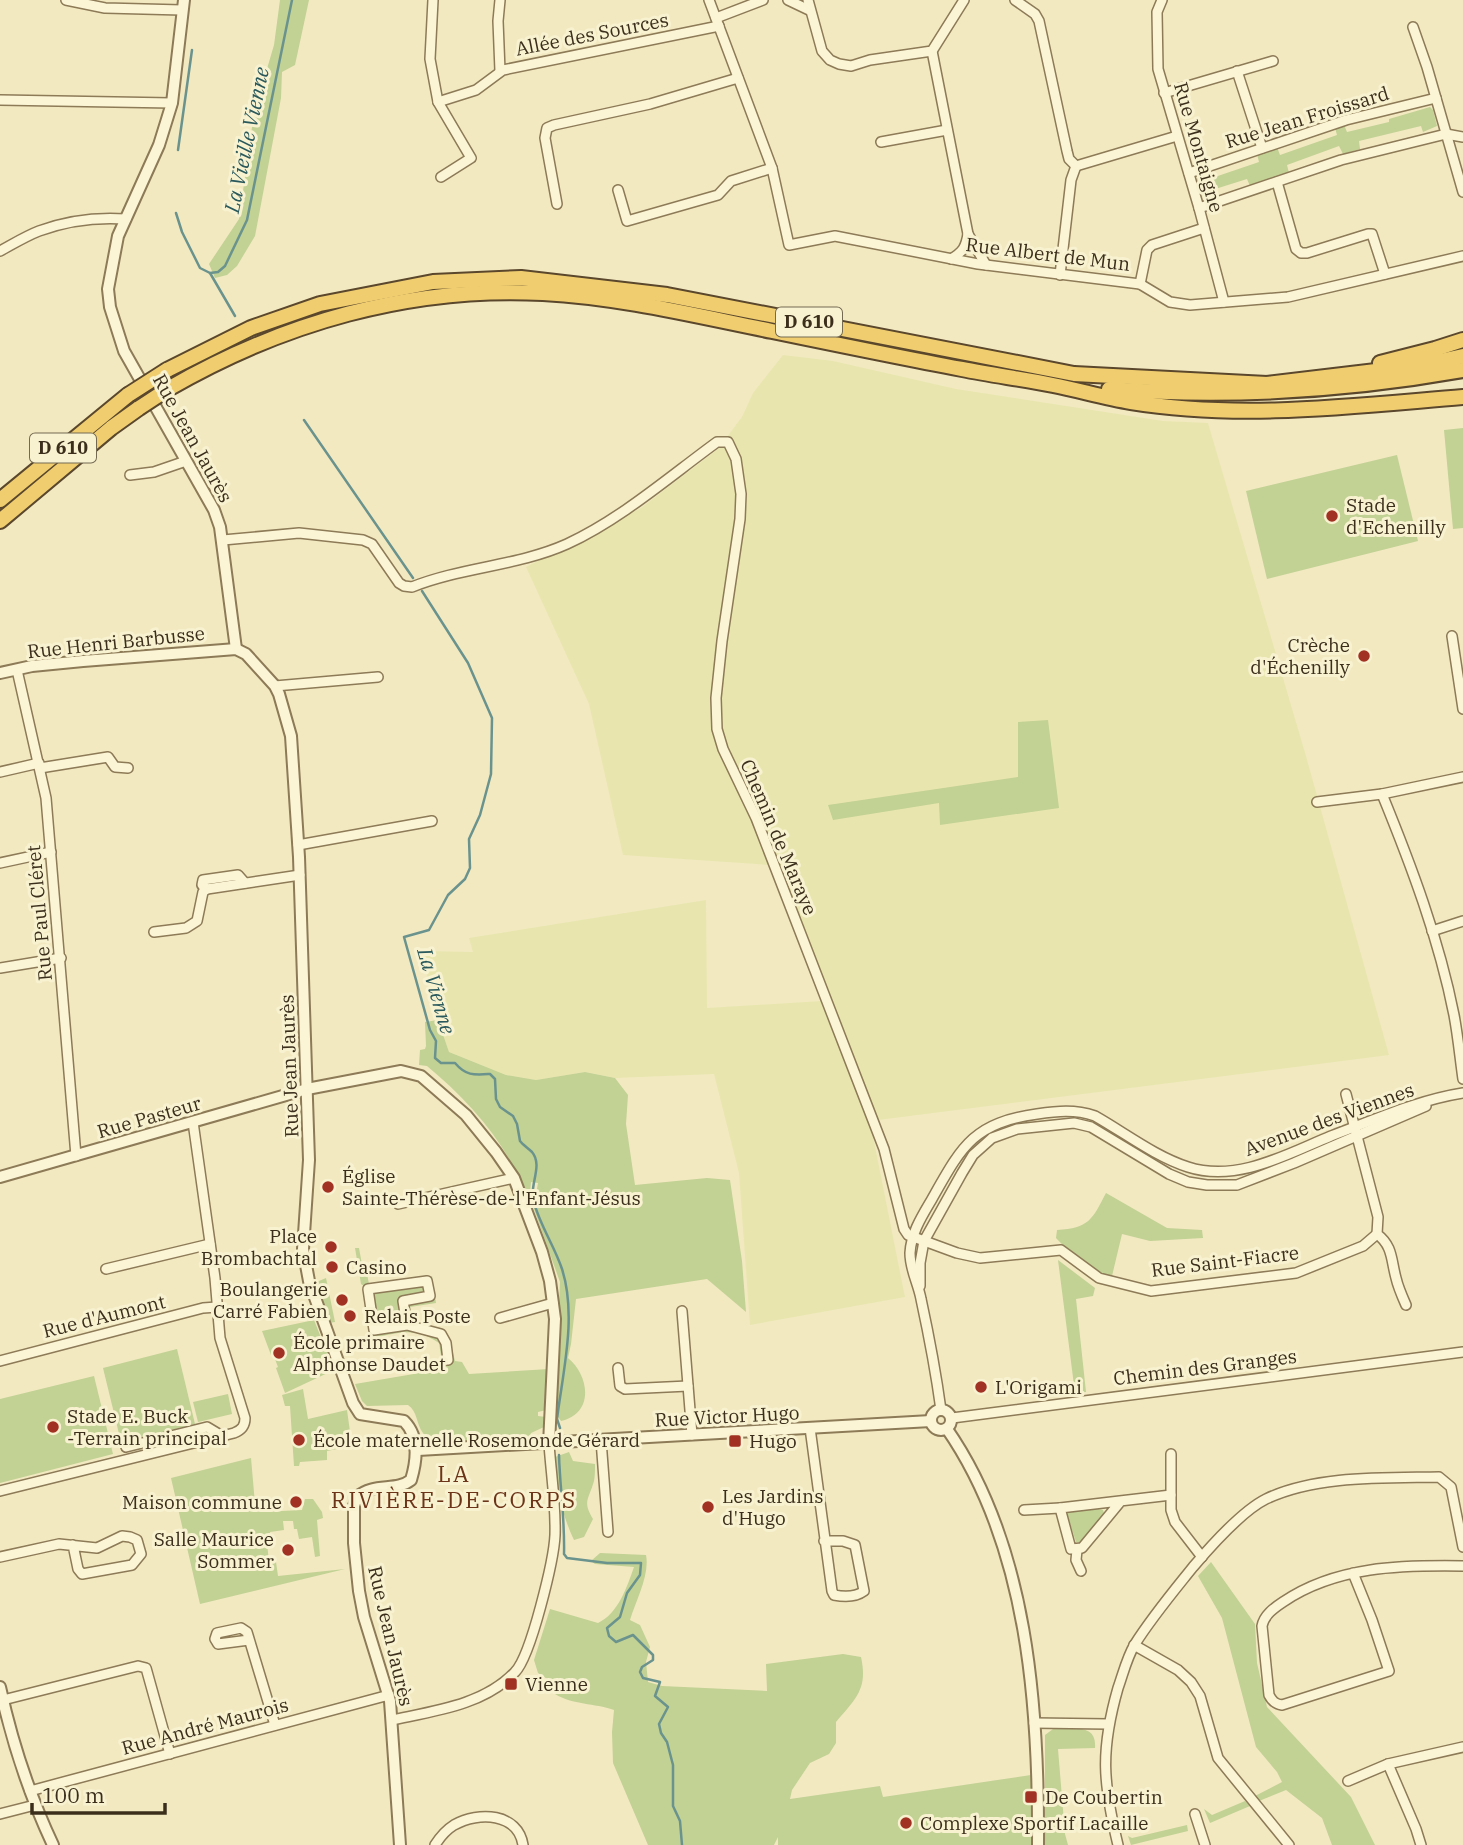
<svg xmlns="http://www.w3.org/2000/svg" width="1463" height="1845" font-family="'IBM Plex Serif',serif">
<rect width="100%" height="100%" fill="#f2e9c1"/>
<path fill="#e8e6ae" d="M783,355L833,361L956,389L1163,421L1208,423L1306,756L1389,1055L870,1121L905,1297L750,1325L739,1173L714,1074L615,1078L585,1072L536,1080L506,1075L449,1052L438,1020L421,951L473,952L469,938L706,900L707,1008L822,1001L771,865L623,855L589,704L526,567L641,508L718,449L742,417L753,393Z"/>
<g fill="#c2d194">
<path d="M280,0H309L295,65L282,72L281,98L255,236L237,266L227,275L215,278L209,264L239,219L254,113L274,45Z"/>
<path d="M1430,107L1433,110L1437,126L1423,132L1421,126L1359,141L1360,149L1343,154L1339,146L1287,165L1289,173L1250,186L1247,179L1212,190L1214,196L1203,197L1197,179L1199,176L1206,173L1209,179L1259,162L1257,154L1277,147L1280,155L1337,135L1335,128L1344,125L1347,132L1389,122V119Z"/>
<path d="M1463,428V528L1453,529L1444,430Z"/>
<path d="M1397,455L1418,541L1267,579L1246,491Z"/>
<path d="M1048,720L1059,808L940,825L939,803L833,820L828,805L1018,777V722Z"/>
<path d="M438,1020L449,1052L506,1075L536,1080L585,1072L615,1078L628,1095L626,1124L635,1185L707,1178L730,1180L742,1261L746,1312L707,1279L576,1299L571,1344L568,1358C590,1376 594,1414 561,1421L554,1411L560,1282L530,1198L536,1194L538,1183L531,1182L530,1193L525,1192C506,1142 468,1100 427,1066L419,1065L420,1050L425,1049L426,1046L425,1022Z"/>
<path d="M1106,1193L1167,1228L1202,1230L1203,1238L1150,1241L1122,1234L1112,1276C1092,1273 1070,1253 1056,1238L1057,1230C1089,1228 1092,1220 1106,1193Z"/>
<path d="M355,1248H359L363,1270L366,1269L369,1284L432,1276L436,1303L410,1307L412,1322L427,1328L442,1330L449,1337L455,1361L462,1362L469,1374L549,1369L546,1410L538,1412V1416L546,1417L544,1427L531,1433L529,1439L432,1443C429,1439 425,1437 423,1433C416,1424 418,1412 408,1405L367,1406L362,1401L355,1384L443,1369L439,1343C414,1326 399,1333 372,1338L365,1287L361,1284Z"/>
<path d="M1058,1260L1095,1288L1093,1296L1076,1299L1086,1392L1075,1393Z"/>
<path d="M326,1278L335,1322L328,1323L312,1284Z"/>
<path d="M314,1320L334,1370L285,1393L276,1368L278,1367L273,1354L271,1355L262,1331Z"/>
<path d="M177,1349L195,1424L121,1442L103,1368Z"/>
<path d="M94,1376L113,1454L0,1483V1399Z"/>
<path d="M303,1389L308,1419L347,1410L352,1446L327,1451V1460L300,1462L299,1466H294L290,1406H285L282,1395Z"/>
<path d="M228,1394L232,1414L198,1422L193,1402Z"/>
<path d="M569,1452L573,1461L595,1464C595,1469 595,1476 594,1481C589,1499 582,1501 593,1519L584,1537L574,1540C561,1513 557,1487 555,1457Z"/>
<path d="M251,1458L255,1504L262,1512L302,1510L305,1499H313L322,1512L323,1518L317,1520L320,1556L315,1557L312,1537L299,1539L297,1529H294L293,1521H283L284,1530L270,1532L271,1542L267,1543L269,1562H276L278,1576L345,1569L200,1604L171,1478Z"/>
<path d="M1098,1509L1103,1510L1105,1516L1082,1543L1076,1542L1067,1514L1069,1512Z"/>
<path d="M600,1553L646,1555C650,1575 636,1600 630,1620L640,1625L650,1647L646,1662L648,1682L662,1686L767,1691L766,1664L843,1654L861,1657C868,1689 856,1698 836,1722V1743L829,1754L810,1763L792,1790L790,1799L880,1786L883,1797L1031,1775L1033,1845H778V1837L774,1845H648L613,1763L612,1732L614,1710C594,1703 573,1705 555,1694L552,1682L538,1673L534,1660L550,1609L598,1623C618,1614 627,1587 634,1567L595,1564L591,1561Z"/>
<path d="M1211,1562L1255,1624L1257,1663L1267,1707L1351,1797L1375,1845H1332L1322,1818L1286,1790L1259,1801L1255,1796L1282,1782L1277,1772L1256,1747L1222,1618L1198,1576Z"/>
<path d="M1053,1729C1071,1730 1097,1722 1095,1748L1058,1749L1065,1834L1068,1845H1045V1735Z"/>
<path d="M1245,1801L1250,1806L1210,1823L1204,1809L1212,1815Z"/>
<path d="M1187,1825L1188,1831L1131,1845L1128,1836L1132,1838Z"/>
</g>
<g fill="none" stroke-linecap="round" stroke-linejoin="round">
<g stroke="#6a938e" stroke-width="2.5">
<path d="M178,150L192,50"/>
<path d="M176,213L182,232L200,268L210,273L235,316"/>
<path d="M210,273L218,272L225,266L247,220L292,0"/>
<path d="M304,420L413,578"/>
<path d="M422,591L468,663L492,718L491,774L480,815L469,839L470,868L465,879L448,895L429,930L404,937L430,1030L436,1041L435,1058L441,1063H455C466,1076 474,1075 490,1074L495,1079L496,1099L500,1107L513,1116L517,1124L520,1141C523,1145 528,1148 532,1152C543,1165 530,1184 533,1199C539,1224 554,1245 562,1269C577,1316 563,1371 557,1419L560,1428"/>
<path d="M559,1455C560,1489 565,1520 564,1554L567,1558L607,1563H641L640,1575L627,1593L620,1617L607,1628L609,1636L616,1642L633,1635L653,1655V1660L642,1667L640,1672L643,1678L660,1682L655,1696L668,1707L659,1724L661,1733L667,1742L673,1765V1806L680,1821L682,1845"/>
</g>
<g stroke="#8d7a57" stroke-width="12">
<g id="minor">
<path d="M66,0L105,8L182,10"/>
<path d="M433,0L430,59L438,102L471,158L441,177"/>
<path d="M709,0L772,168L789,245L835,236L978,264L1140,284L1170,302L1190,305L1288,297L1463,256"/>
<path d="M788,0L809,10"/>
<path d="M808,0L822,51L830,60L839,64L851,66L870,60L932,51L964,0"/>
<path d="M1015,0L1035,14L1039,21L1067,151L1069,159L1076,166L1071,180L1060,275"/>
<path d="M1162,0L1157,12L1158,69L1199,208L1224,302"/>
<path d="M716,18L763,0"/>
<path d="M1413,27L1427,67L1463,192"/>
<path d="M932,51L968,234L986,265"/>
<path d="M500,71L498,21L500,0"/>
<path d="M1237,71L1262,148"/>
<path d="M1164,93L1273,61"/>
<path d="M0,100L172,103"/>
<path d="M438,102L476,90L503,70L719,26"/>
<path d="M881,142L947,130"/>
<path d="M1076,166L1177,136"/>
<path d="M1189,173L1346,120L1436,98"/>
<path d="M1277,182L1296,249L1301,253H1307L1368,234H1372L1385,274"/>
<path d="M618,190L627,221L718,195L731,181L772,168"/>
<path d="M557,204L545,138L547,128L554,125L650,104L738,78"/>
<path d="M1199,208L1341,160L1446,134L1463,137"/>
<path d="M0,251C13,244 26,236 39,231C66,221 97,217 126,219"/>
<path d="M951,259C963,252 966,247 968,234"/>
<path d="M1140,284L1147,250L1152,245L1204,228"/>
<path d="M130,475L154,472L186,461"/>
<path d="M223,540L299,533L363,540L372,544L399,583L404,586L412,587C462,567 518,566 567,544C621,519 669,477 717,442H728L736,459L741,494L740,519L722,641L716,698L717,729L723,749L756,818L884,1149L904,1229L908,1235L957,1253L980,1258L1061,1250L1099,1278L1151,1291L1296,1273L1363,1246L1377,1234"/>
<path d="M1452,636L1463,709"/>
<path d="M17,670L46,798L76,1156"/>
<path d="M275,686L378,677"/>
<path d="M40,768L108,757L115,767L128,768"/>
<path d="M0,772L39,763"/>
<path d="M1382,794C1411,865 1439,939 1454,1015C1458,1036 1460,1058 1463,1079"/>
<path d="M1317,802L1382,794L1463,777"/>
<path d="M298,845L432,821"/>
<path d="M0,863L51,852"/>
<path d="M207,889L202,885L203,880L238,875L245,883"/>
<path d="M1432,931L1463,921"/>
<path d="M154,932L186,928L197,921L203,892L207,889L300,875"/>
<path d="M0,968L61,958"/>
<path d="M1346,1094L1378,1217L1377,1234C1393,1246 1391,1260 1396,1278C1398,1287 1402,1296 1406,1305"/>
<path d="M398,1204L514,1178"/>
<path d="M106,1269L210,1244"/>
<path d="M920,1286V1263L924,1241L962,1173L973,1155L992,1138L1017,1129L1074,1123L1091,1127L1169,1174L1188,1182L1207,1185H1237L1294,1163L1426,1106"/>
<path d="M682,1311L692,1435"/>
<path d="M500,1318L553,1303"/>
<path d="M407,1325L403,1301L430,1296L427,1281L368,1289L374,1330L407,1325L441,1334L446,1343L448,1360"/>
<path d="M0,1361L203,1308L217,1307"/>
<path d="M618,1368L620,1386L625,1389L688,1386"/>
<path d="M941,1410C936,1373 929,1336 921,1299C918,1283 910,1270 910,1253C911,1233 922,1216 932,1199C962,1146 973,1123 1037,1114C1057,1111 1075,1109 1095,1116C1125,1133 1156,1157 1188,1167C1237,1183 1287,1154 1331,1136C1374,1120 1418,1100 1463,1093"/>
<path d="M952,1418L1463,1352"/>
<path d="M810,1428L832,1591L834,1595C844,1597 856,1597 864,1591L855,1545L843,1541H824"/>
<path d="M601,1440L608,1532"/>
<path d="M126,1447L207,1427L222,1436"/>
<path d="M1171,1454V1510L1175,1522L1202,1557"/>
<path d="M0,1491L234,1433C242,1430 245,1426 245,1418L220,1338L215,1278L193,1122"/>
<path d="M1121,1501L1082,1548L1071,1549L1060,1508L1171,1495"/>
<path d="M1024,1510L1060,1508"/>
<path d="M1077,1550L1076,1560L1081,1571"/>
<path d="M0,1557L59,1544L97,1548L122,1536L130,1537L137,1540L141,1554L132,1565L82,1574L78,1569L73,1545"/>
<path d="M1353,1573L1372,1620L1389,1671L1282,1705C1275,1704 1272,1701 1269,1695L1262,1626C1264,1615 1274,1608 1283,1602C1336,1566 1401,1565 1463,1566"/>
<path d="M249,1640L218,1644L215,1639L217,1633L241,1628L247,1632L275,1725"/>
<path d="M1134,1645L1178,1670L1191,1682L1200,1696L1218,1758L1289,1845"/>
<path d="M3,1700L138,1666L146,1668L170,1754"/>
<path d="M392,1720C434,1711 484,1705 515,1672C531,1656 554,1559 555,1535C556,1505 551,1473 549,1444"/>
<path d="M1034,1723L1108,1724"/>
<path d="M1388,1764L1416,1829L1421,1845"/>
<path d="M1348,1781L1388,1764L1463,1747"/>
<path d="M30,1791L389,1695"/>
<path d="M0,1814L35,1805"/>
<path d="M1195,1814L1205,1845"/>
<path d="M435,1845C440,1837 446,1830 454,1825C479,1811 518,1813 523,1845"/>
<path d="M1118,1845C1103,1783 1100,1751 1118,1688C1123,1674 1127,1657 1135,1644C1152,1617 1173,1592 1193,1567C1210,1547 1242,1511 1266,1499C1316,1475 1385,1478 1439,1477L1451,1487L1463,1547"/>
</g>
</g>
<g stroke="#8d7a57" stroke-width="14">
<g id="tertiary">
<path d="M184,0L172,103L159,145L118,236L108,289L110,307L124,351L214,510L220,527L236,649"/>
<path d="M0,673L32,666L83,661L236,649L246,654L275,686L279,694L291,736L299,857L309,1160L303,1249L309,1281L353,1403L360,1414L404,1421C420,1437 417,1460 411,1480C396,1492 374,1482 357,1497L354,1506V1543L359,1591L364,1617L390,1701L400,1845"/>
<path d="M0,1177L307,1089L401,1071L421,1076L466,1115L496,1152L514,1178L542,1252L550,1281L555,1319L549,1444"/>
<circle cx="941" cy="1420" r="10"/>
<path d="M947,1429C1028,1546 1039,1707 1038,1845"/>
<path d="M418,1450L931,1421"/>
<path d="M0,1687C12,1742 29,1794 53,1845"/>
</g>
</g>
<g stroke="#5a472c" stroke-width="18">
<g id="trunk">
<path d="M1380,363L1435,349L1463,340"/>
<path d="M167,370L251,328L320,304L433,282L521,278L667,295L1074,374L1267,384L1418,366L1463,356"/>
<path d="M168,389C282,323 410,286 543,293C620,297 697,316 772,331C835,344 898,357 962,369C992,375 1023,379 1053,385C1079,390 1105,398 1131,402C1241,420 1353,406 1463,397"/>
<path d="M1109,389C1229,398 1345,391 1463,370"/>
<path d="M0,500L128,395"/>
<path d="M0,521L111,428L139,408"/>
</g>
</g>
<use href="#minor" stroke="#fbf5d5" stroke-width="9"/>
<use href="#tertiary" stroke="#fbf5d5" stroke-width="10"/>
<use href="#trunk" stroke="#f0ce70" stroke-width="14"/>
<g stroke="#5a472c" stroke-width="18" stroke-linecap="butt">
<g id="trunk-bridge">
<path d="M128,395L167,370"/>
<path d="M139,408L168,389"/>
</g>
</g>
<use href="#trunk-bridge" stroke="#f0ce70" stroke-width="14"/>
</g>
<g fill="#a13122" stroke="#f8f2d1" stroke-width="2.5">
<circle cx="1332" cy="516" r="7"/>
<circle cx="1364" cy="656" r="7"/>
<circle cx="328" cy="1187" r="7"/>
<circle cx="331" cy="1247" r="7"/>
<circle cx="332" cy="1267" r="7"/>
<circle cx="342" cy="1300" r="7"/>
<circle cx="350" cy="1316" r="7"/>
<circle cx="279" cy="1353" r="7"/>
<circle cx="981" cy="1387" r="7"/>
<circle cx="53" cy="1427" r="7"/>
<circle cx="299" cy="1440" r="7"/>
<rect x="728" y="1434" width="14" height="14" rx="3.5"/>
<circle cx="296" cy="1502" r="7"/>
<circle cx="708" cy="1507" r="7"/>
<circle cx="288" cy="1550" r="7"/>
<rect x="504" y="1677" width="14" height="14" rx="3.5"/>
<rect x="1024" y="1790" width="14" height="14" rx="3.5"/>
<circle cx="906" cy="1823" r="7"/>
</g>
<g text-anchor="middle" stroke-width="6" stroke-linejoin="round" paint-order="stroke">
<g fill="#f8f2d1" stroke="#746a52" stroke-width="2">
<rect x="776" y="307.5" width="66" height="29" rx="5"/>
<rect x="30" y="433.5" width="66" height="29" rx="5"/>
</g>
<g font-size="18" font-weight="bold" fill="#3b2f1c">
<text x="809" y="328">D 610</text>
<text x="63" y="454">D 610</text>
</g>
<g font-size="19" fill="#3b2f1c" stroke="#f8f2d1">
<text transform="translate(592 34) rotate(-11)" y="7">Allée des Sources</text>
<text transform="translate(1307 117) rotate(-17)" y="7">Rue Jean Froissard</text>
<text transform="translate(1199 147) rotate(74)" y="7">Rue Montaigne</text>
<text transform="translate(1048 254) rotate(7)" y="7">Rue Albert de Mun</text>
<text transform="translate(193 438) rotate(61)" y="7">Rue Jean Jaurès</text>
<text transform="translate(116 642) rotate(-6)" y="7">Rue Henri Barbusse</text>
<text transform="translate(779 837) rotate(67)" y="7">Chemin de Maraye</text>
<text transform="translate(39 913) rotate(-95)" y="7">Rue Paul Cléret</text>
<text transform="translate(289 1066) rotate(-92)" y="7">Rue Jean Jaurès</text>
<text transform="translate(149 1117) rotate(-16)" y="7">Rue Pasteur</text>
<text transform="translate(1329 1119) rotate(-20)" y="7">Avenue des Viennes</text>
<text transform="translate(1225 1261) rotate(-7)" y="7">Rue Saint-Fiacre</text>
<text transform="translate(104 1316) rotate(-14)" y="7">Rue d'Aumont</text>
<text transform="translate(1205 1367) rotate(-7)" y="7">Chemin des Granges</text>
<text transform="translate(727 1416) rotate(-3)" y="7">Rue Victor Hugo</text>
<text transform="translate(391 1636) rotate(77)" y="7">Rue Jean Jaurès</text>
<text transform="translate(205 1726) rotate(-15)" y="7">Rue André Maurois</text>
</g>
<g font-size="19" fill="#3b2f1c" stroke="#f8f2d1" text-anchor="start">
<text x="1346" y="512">Stade<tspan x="1346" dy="22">d'Echenilly</tspan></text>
<text x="1350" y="652" text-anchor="end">Crèche<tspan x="1350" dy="22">d'Échenilly</tspan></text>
<text x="342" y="1183">Église<tspan x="342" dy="22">Sainte-Thérèse-de-l'Enfant-Jésus</tspan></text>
<text x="317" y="1243" text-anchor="end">Place<tspan x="317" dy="22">Brombachtal</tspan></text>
<text x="346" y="1274">Casino</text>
<text x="328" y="1296" text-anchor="end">Boulangerie<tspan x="328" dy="22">Carré Fabien</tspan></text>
<text x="364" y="1323">Relais Poste</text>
<text x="293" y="1349">École primaire<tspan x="293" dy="22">Alphonse Daudet</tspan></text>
<text x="995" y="1394">L'Origami</text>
<text x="67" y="1423">Stade E. Buck<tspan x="67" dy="22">-Terrain principal</tspan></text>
<text x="313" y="1447">École maternelle Rosemonde Gérard</text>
<text x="749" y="1448">Hugo</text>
<text x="722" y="1503">Les Jardins<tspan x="722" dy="22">d'Hugo</tspan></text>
<text x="282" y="1509" text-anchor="end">Maison commune</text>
<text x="274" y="1546" text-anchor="end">Salle Maurice<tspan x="274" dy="22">Sommer</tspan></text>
<text x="525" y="1691">Vienne</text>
<text x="1045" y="1804">De Coubertin</text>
<text x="920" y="1830">Complexe Sportif Lacaille</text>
</g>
<g font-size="21" font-style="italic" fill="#2a595c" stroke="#f8f2d1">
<text transform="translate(247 140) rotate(-78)" y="7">La Vieille Vienne</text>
<text transform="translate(436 991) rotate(74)" y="7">La Vienne</text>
</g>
<g font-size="23" letter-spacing="2" fill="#6c3418" stroke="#f8f2d1">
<text x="454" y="1482">LA<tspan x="454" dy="26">RIVIÈRE-DE-CORPS</tspan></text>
</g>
</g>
<path d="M32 1803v10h133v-10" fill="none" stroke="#3b2f1c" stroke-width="3.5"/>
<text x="42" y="1803" font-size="21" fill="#3b2f1c" stroke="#f8f2d1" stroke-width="5" paint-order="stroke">100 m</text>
</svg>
